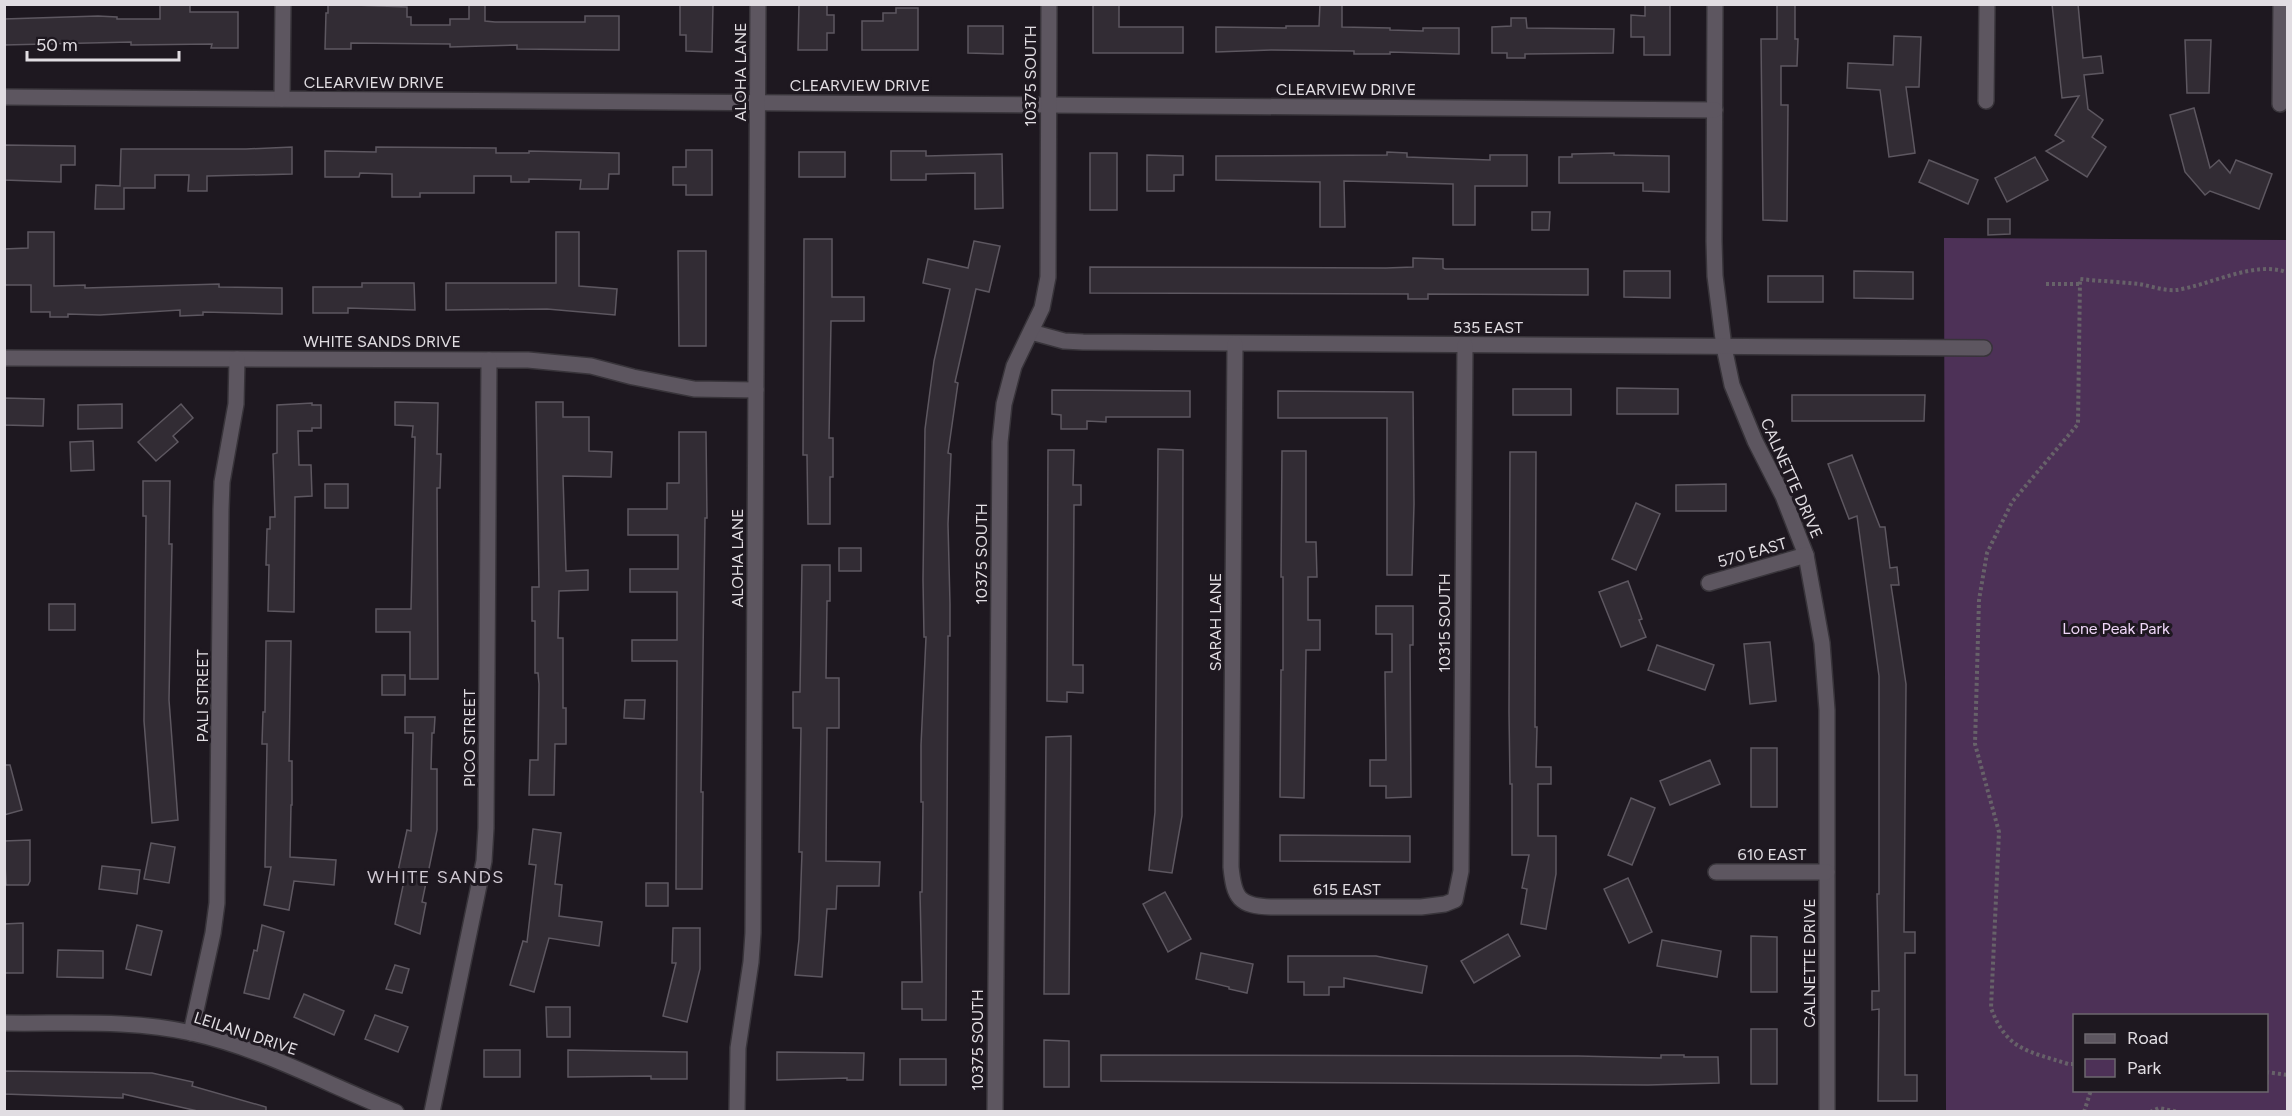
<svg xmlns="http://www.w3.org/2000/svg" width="2292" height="1116" font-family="Figtree,sans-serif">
<rect width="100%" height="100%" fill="#1e1820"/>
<path fill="#4d3157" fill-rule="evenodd" d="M1944,238L2287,240V1111H1946ZM2074,1016H2266V1090H2074Z"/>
<g fill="#322c34" stroke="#5d5760" stroke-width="1.5">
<path d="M160,4H190V12H238V48H211L212,44L131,45V42L4,45V19L98,16L117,17V19H160Z"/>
<path d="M328,4L407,7V17H411V25H450V19H469V5H485V21L495,22H585V16H619V50L517,49V45L450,47V44L351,43V49H325L326,13H328Z"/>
<path d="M680,4H713L712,52L686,51V35H680Z"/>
<path d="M799,4H827V15H834V33H827V50H798Z"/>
<path d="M1093,4H1119V27H1183V53H1093Z"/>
<path d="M1320,4H1342V27L1390,28V30L1423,31V28H1459V54L1390,52V54H1354V51L1271,50L1216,52V27L1286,28V26H1319Z"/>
<path d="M1645,4H1670V55H1644V37H1631V15L1645,16Z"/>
<path d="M1777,4H1795V39H1798L1797,66H1781V105H1788L1787,221L1763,220L1761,39H1777Z"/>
<path d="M2052,4H2078L2083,58L2101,56L2103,73L2084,75L2088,109L2103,120L2092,137L2106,147L2087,177L2046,151L2064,141L2055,135L2079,96L2062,98Z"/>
<path d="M896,8H918V50H862V21H883V13H896Z"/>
<path d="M1511,18H1526L1527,28L1614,29L1613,53L1525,54V58H1507V53H1492V27L1511,26Z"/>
<path d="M968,26H1003V54L968,53Z"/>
<path d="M1894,36L1921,37L1919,87H1906L1915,153L1889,157L1880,90L1847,88L1848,63L1893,65Z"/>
<path d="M2185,40H2211L2209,93H2187Z"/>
<path d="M2194,108L2210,168L2219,160L2230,173L2236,160L2272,174L2259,209L2210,191L2205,195L2185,172L2170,115Z"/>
<path d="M4,145L75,146V165H61V182L4,180Z"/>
<path d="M292,147V174L207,176V191H188L189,175H155V188H124V209H95L96,185L120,186L121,149H246Z"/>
<path d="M376,147L496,148V153H529V151L619,153V174H609L608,189H580L581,180L529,179V182H511V176H474V193H420V197H392V174L360,173L359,177H325V151L376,152Z"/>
<path d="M686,150H712V195H686V185H673V167H686Z"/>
<path d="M891,151H926V156L1002,154L1003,208L975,209V173L926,174V180H891Z"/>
<rect x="799" y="152" width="46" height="25"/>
<path d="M1387,152L1407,153V157L1490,160V155H1527V186H1475V225H1453V184L1344,181L1345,227H1320V182L1216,180V156L1387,155Z"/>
<rect x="1090" y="153" width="27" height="57"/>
<path d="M1614,153V155L1669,156V192L1643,191V183H1559V157H1572V154Z"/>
<path d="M1147,155L1183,156V175H1174V191H1147Z"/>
<path d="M2035,157L2048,180L2007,202L1995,178Z"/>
<path d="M1929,160L1978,180L1968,204L1919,182Z"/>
<path d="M1532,212H1550L1549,230H1532Z"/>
<path d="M1988,219H2010V234L1988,235Z"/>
<path d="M28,232H54V286L85,285V288L219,284V287L282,288V314L203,312V315L180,316V310L100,315L68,314V317H50V312H31V285H4V249L28,248Z"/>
<path d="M556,232H579V286L617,289L615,315L547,309L446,310V283H556Z"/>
<path d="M804,239H832V297H864V321H831L829,438H833V477H830V524H808L807,455H803Z"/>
<path d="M974,241L1000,246L989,292L976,289L955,382L958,383L948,453L951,454L948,524L950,604V636H948L946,1020H922V1009H902V982H922L920,892H922L923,802H921V745L926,637H924L923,580L925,429L934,361L950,289L923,283L928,259L968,268Z"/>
<path d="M678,251H706V346H679Z"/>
<path d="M1413,258L1443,259V268L1445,269H1588V295L1428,294V299H1408V294L1090,293V267L1386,268L1413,267Z"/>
<path d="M1624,271H1670V298L1624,297Z"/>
<path d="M1854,271L1913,272V299L1854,298Z"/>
<rect x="1768" y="276" width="55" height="26"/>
<path d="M362,283H414L415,310L348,308V313H313V287H362Z"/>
<path d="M1617,388L1678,389V414H1617Z"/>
<rect x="1513" y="389" width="58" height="26"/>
<path d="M1052,390L1190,391V417H1106V422L1087,421V429H1061V415L1052,414Z"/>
<path d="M1278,391L1413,392L1414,504L1412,575H1387V418H1278Z"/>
<path d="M1792,395H1925L1924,421H1792Z"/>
<path d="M4,398L44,399L43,426L4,425Z"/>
<path d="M395,402L438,403L437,454H441L440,488H437L438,679H410V632H376V609H411L415,437H412L413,426L395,425Z"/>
<path d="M536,402H563V417H589V451L612,452L611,477L563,476L566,571L588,570V590L559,591L558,638H563V708H566V744H555L554,795H529L530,760H538L539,684L538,673H535V621H532V587H539Z"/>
<path d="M312,403V405H321V428H312V431H298L299,465H311L312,496L295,497L294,612L268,611L269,565H266L267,529H270V517H275L273,454L277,453V405Z"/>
<path d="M122,404V428L78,429V405Z"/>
<path d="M181,404L193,418L173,436L178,442L156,461L138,442Z"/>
<path d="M679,432H706L707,518H705L701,792H703L702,889H676L677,661H632V640H677V592H630V569H678V535H628V509H667V483H679Z"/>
<path d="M93,441L94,470L71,471L70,442Z"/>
<path d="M1158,449L1183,450L1182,816L1172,873L1149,870L1155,812Z"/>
<path d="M1048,450H1074L1073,485H1081V505H1074L1073,665H1083V693L1067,692V702L1047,701Z"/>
<path d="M1282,451H1306V542H1316L1317,577H1308V620H1320V650H1306L1304,798L1280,797L1281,670H1283V577H1281Z"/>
<path d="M1510,452H1536L1535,727H1537L1536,767H1551V784H1538V836H1556V874L1546,929L1521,924L1527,889L1522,888L1529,855H1512V784H1510L1509,712Z"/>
<path d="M1852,455L1880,527H1885L1890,568L1897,567L1899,585H1891L1906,684L1904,932H1915V953H1905V1075H1917V1101H1878L1879,1009L1872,1010V991H1879L1877,894H1879V676L1857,516L1849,519L1828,464Z"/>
<path d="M143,481H170L169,544H172L169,700L178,820L152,823L144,721L146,516H143Z"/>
<rect x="325" y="484" width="23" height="24"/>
<path d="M1726,484V511H1676V485Z"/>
<path d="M1636,503L1660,514L1636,570L1612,559Z"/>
<rect x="839" y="548" width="22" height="23"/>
<path d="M802,565H830V601H827L826,678H839V728H827L826,861L880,862L879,886H837L836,909H827L822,977L795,975L799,939L802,852H799L801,728H793V692H800Z"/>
<path d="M1628,581L1642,619L1639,620L1646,637L1621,647L1599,592Z"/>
<rect x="49" y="604" width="26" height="26"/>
<path d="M1376,606H1413V645H1410L1411,797L1386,798V786H1370V760H1386L1385,672H1392V634H1376Z"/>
<path d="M266,641H291L289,761H292V805H291L290,857L336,860L334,885L294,881L289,910L264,905L271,867H265L267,744H262L263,712H265Z"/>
<path d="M1770,642L1776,701L1750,704L1744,644Z"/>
<path d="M1657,645L1714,665L1705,690L1648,670Z"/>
<rect x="382" y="675" width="23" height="20"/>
<path d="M625,700H645L644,719L624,718Z"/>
<path d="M405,717H435L434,733H432L431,769H437V830L422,902L426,903L420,934L395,924L404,881L396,880L407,830L411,831L413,733H405Z"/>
<path d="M1071,736L1069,994H1044L1046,737Z"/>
<rect x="1751" y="748" width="26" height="59"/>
<path d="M1710,760L1720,784L1670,805L1660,781Z"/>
<path d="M4,765H10L22,810L4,815Z"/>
<path d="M1631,798L1655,808L1632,865L1608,855Z"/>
<path d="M533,829L561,833L555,884L562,885L559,916L602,922L599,946L549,938L534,992L510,985L523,941L527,942L536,865L529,864Z"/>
<path d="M1280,835L1410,836V862L1280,861Z"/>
<path d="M30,840V881L28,885H6L4,841Z"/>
<path d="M151,843L175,847L169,883L144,879Z"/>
<path d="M102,866L140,870L137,894L99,889Z"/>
<path d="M1628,878L1652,932L1629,943L1604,889Z"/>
<rect x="646" y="883" width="22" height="23"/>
<path d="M1165,892L1191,939L1168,952L1143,904Z"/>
<path d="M23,923V973H4V924Z"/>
<path d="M137,925L162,931L151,975L126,969Z"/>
<path d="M262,925L284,932L269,999L244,993L254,950L257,951Z"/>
<path d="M673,928H700V969L687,1022L663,1016L676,963H672Z"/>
<path d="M1508,934L1520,956L1474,983L1461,961Z"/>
<path d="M1751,936L1777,937V992H1751Z"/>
<path d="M1662,940L1721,951L1717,977L1657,966Z"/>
<path d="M58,950L103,951V978L57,977Z"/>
<path d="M1201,953L1253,964L1247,993L1229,989V987L1196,979Z"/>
<path d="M1288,956H1376L1427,966L1422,993L1344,978V987H1329V995H1304V982H1288Z"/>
<path d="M395,965L409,969L402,993L386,989Z"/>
<path d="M304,994L344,1011L334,1035L294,1017Z"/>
<path d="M546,1007H570V1037H547Z"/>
<path d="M375,1015L408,1027L398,1052L365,1039Z"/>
<rect x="1751" y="1029" width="26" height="55"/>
<path d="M1044,1040L1069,1041V1087H1044Z"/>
<rect x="484" y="1050" width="36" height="27"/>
<path d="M568,1050L687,1052V1079H651V1076L568,1077Z"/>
<path d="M777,1052L864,1053L863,1080H847V1078L777,1080Z"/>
<path d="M1101,1055L1578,1056L1661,1058V1055H1684V1057H1718L1719,1083L1648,1085L1101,1081Z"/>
<rect x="900" y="1059" width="46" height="26"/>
<path d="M4,1071L152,1073L193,1082L192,1086L266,1107V1112H202L123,1094V1098L4,1094Z"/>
</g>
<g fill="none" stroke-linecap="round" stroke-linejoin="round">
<g stroke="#38343a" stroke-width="18">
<g id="minor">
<path d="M1715,4L1714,241L1715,276L1724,347L1732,385L1755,441L1783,496L1806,555L1822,643L1827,710V1112"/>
<path d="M4,97L1715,110"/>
<path d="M282,99L283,4"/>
<path d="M1986,101L1987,4"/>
<path d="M2280,104L2281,4"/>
<path d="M1031,332L1064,341L1083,342L1984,348"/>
<path d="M1235,344L1231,867C1234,898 1239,906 1271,907H1421L1445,904L1455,900L1461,871L1465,345"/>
<path d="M4,358L528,360L591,366L633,377L694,389L756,390"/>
<path d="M1709,583L1806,555"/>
<path d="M1716,872H1827"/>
<path d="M4,1023C66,1024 131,1019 192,1033C264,1049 328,1085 396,1112"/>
<path d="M191,1033L213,933L217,903L221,509L222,482L236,404L237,359"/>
<path d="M432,1112L484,861L486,828L489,360"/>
<path d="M737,1112L738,1048L751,962L753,933L758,4"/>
<path d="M995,1112L1000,442L1004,404L1014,366L1042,308L1048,277L1049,4"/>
</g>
</g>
<g stroke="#676269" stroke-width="4" stroke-dasharray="3 3" stroke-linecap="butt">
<path d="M2046,284H2080"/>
<path d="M2074,1064H2068C2029,1051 2007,1051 1991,1008L1999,832L1975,744L1979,600L1987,553L2012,502L2078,424L2080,279C2099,281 2120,282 2139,284C2151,286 2164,291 2176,290C2208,286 2257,259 2288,273"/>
<path d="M2266,1072L2288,1075"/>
<path d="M2084,1112L2091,1090"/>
<path d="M2150,1112L2159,1108L2179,1112"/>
</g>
<use href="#minor" stroke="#5d5660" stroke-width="15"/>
</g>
<g text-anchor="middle" stroke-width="6" stroke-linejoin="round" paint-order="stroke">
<g font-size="16" fill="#e1dde2" stroke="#1e1820">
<text transform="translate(740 72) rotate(-90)" y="6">ALOHA LANE</text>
<text transform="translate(1030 76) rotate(-90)" y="6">10375 SOUTH</text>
<text x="374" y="88">CLEARVIEW DRIVE</text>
<text x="860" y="91">CLEARVIEW DRIVE</text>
<text x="1346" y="95">CLEARVIEW DRIVE</text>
<text x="1488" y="333">535 EAST</text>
<text x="382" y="347">WHITE SANDS DRIVE</text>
<text transform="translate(1792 478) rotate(66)" y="6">CALNETTE DRIVE</text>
<text transform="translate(1752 552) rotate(-16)" y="6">570 EAST</text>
<text transform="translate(981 554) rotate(-90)" y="6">10375 SOUTH</text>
<text transform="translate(737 558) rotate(-90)" y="6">ALOHA LANE</text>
<text transform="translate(1215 622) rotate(-90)" y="6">SARAH LANE</text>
<text transform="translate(1444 623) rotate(-90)" y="6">10315 SOUTH</text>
<text transform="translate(202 696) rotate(-90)" y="6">PALI STREET</text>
<text transform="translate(469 738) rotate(-90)" y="6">PICO STREET</text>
<text x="1772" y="860">610 EAST</text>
<text x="1347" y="895">615 EAST</text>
<text transform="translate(1809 963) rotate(-90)" y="6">CALNETTE DRIVE</text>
<text transform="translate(246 1033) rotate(18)" y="6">LEILANI DRIVE</text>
<text transform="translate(977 1040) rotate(-90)" y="6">10375 SOUTH</text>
</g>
<g font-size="16" fill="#eed6f7" stroke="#1e1820">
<text x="2116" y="634">Lone Peak Park</text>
</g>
<g font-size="18" letter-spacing="1.5" fill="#d0c9d3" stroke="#1e1820">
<text x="436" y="883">WHITE SANDS</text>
</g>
</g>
<rect width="2292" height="1116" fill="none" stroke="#e1dde2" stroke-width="12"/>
<rect x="2073" y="1014" width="195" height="78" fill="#1e1820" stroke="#6c676e" stroke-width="1.5"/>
<rect x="2085" y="1034" width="30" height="9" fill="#5d5660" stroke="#6c676e" stroke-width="1.5"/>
<text x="2127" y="1044" font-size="18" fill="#e1dde2">Road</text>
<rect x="2085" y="1059" width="30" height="18" fill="#4d3157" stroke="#6c676e" stroke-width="1.5"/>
<text x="2127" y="1074" font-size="18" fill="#e1dde2">Park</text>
<path d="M27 51v9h152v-9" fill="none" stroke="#e1dde2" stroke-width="3"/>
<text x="36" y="51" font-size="18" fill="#e1dde2" stroke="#1e1820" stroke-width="4.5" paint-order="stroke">50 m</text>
</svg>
